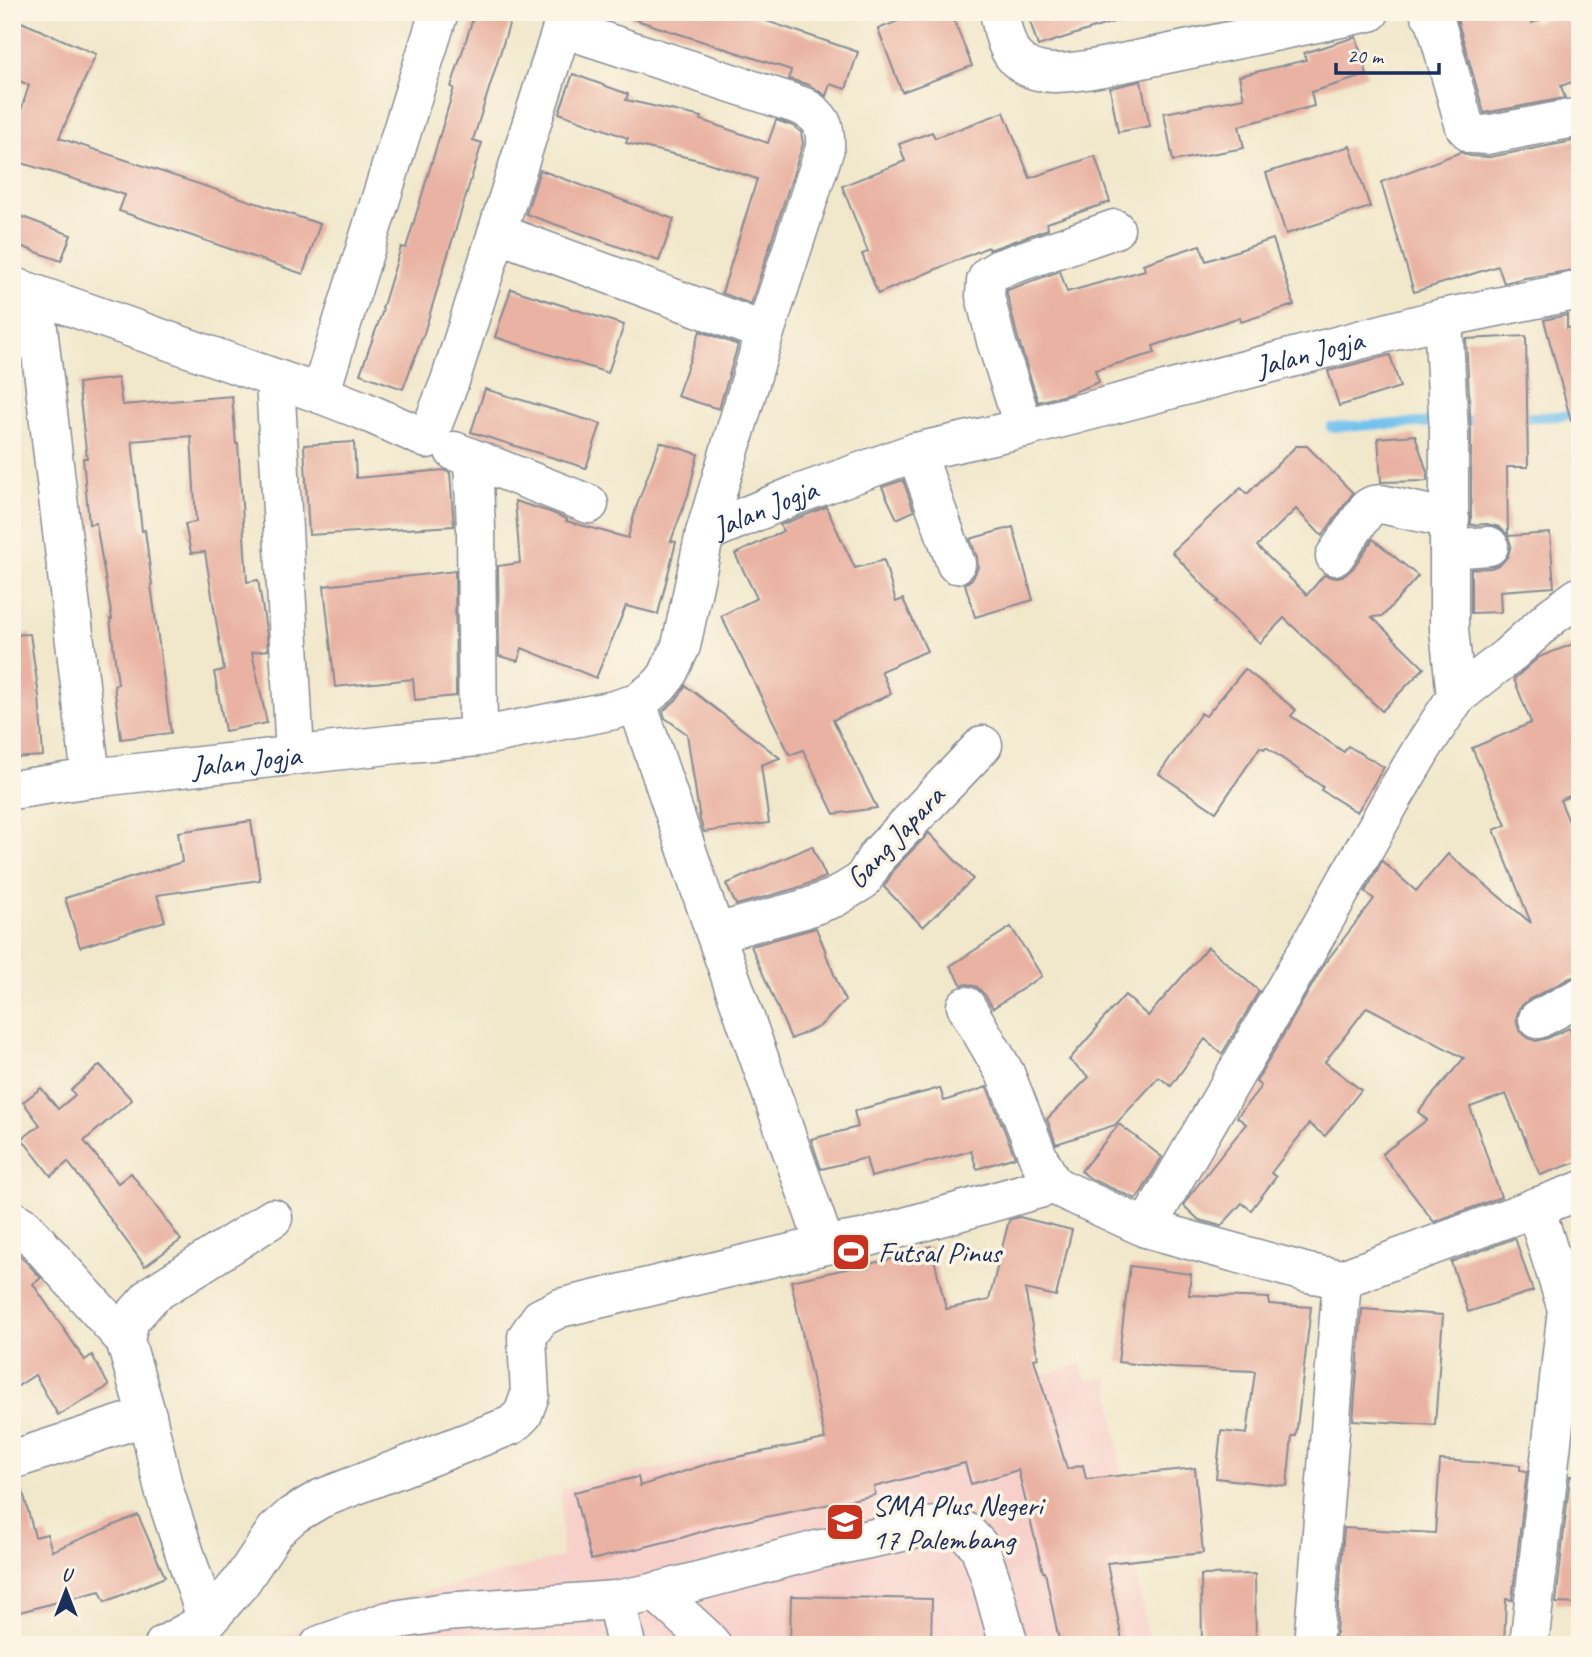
<svg xmlns="http://www.w3.org/2000/svg" width="1592" height="1657" font-family="Caveat,sans-serif">
<rect width="100%" height="100%" fill="#fcf5e5"/>
<filter id="ink" filterUnits="userSpaceOnUse"><feTurbulence type="fractalNoise" baseFrequency=".0143" numOctaves="2"/><feDisplacementMap in="SourceGraphic" scale="14" xChannelSelector="R" yChannelSelector="G"/><feConvolveMatrix kernelMatrix="1 2 1 2 8 2 1 2 1" color-interpolation-filters="sRGB"/></filter>
<filter id="wash" filterUnits="userSpaceOnUse"><feTurbulence type="fractalNoise" baseFrequency=".00686" numOctaves="4" result="noise"/><feDisplacementMap in="SourceGraphic" scale="28" xChannelSelector="R" yChannelSelector="G"/><feGaussianBlur stdDeviation="1.57" result="paint"/><feColorMatrix in="noise" values="0 0 0 0 0 0 0 0 0 0 0 0 0 0 0 0 0 1.4 0 .05"/><feComposite in="paint" operator="in"/></filter>
<g filter="url(#wash)">
<rect width="100%" height="100%" fill="#f1e8cc"/>
<path fill="#f7d0ca" d="M1080,1365L1087,1380L1109,1377L1132,1554L1150,1645H257L365,1608L562,1557L561,1489L846,1429Z"/>
<g fill="none" stroke-linecap="round" stroke-linejoin="round">
<g stroke="#72c2ed" stroke-width="10">
<path d="M1513,418L1563,416L1580,412"/>
<path d="M1331,427L1483,420"/>
</g>
</g>
<g id="blocks">
<g fill="#e9b2a3">
<path d="M475,12H513L473,140L482,143L424,333L403,389L360,374L383,310L382,309L401,247L406,248L454,88L451,87Z"/>
<path d="M631,12H740L858,52L846,89L830,84L826,96L809,85L789,79L791,70L630,18Z"/>
<path d="M921,12H951L972,66L902,92L878,29Z"/>
<path d="M1027,12H1125L1126,18L1038,46Z"/>
<path d="M1455,12H1530L1532,23L1561,12H1580V79L1561,86L1565,98L1484,113Z"/>
<path d="M12,18L96,54L59,138L320,224L303,274L119,211L125,195L12,160V139L29,85L12,78Z"/>
<path d="M1356,37L1367,75L1311,92L1314,106L1239,126L1244,148L1173,161L1164,113L1244,98L1239,76L1306,60L1304,53Z"/>
<path d="M573,74L628,94L626,100L702,117L701,120L768,143L776,120L793,126L801,132L803,144L751,304L722,293L757,179L703,161L626,143L628,138L559,113Z"/>
<path d="M1141,81L1150,126L1118,132L1110,88Z"/>
<path d="M1004,112L1030,178L1095,156L1110,202L1047,223L1048,229L989,250L988,247L878,294L862,254L868,252L842,186L905,161L899,144L932,132L935,138Z"/>
<path d="M1578,140L1580,146V269L1525,278L1504,283L1498,266L1414,292L1381,182L1461,152L1470,156L1490,157Z"/>
<path d="M1350,146L1370,207L1286,234L1266,173Z"/>
<path d="M540,170L674,219L659,261L526,214Z"/>
<path d="M12,213L71,235L61,261L12,243Z"/>
<path d="M1273,239L1294,305L1241,322L1240,317L1153,346L1155,353L1095,370L1099,382L1069,394L1038,402L1017,335L1007,294V290L1060,271L1067,292L1145,270L1143,264L1200,245L1206,261Z"/>
<path d="M511,289L624,325L608,373L495,337Z"/>
<path d="M1567,315V328L1580,326V420L1571,421L1544,320Z"/>
<path d="M700,331L738,345L719,409L677,396Z"/>
<path d="M1526,336L1528,467H1507L1508,536L1550,533L1554,587L1500,591L1501,612L1471,613V569L1491,568L1501,564L1508,556L1511,545L1507,534L1499,527L1487,524L1471,525V433L1466,339Z"/>
<path d="M1390,355L1400,387L1339,406L1328,371Z"/>
<path d="M118,378L122,405L232,396L236,444H238L247,582L258,580L267,635L268,650L252,652L267,723L225,731L214,672L224,670L205,552L191,553L185,524L196,522L191,436L132,441L142,531L145,530L152,585H151L171,733L121,739L114,685L118,684L110,619H112L96,523L89,524L83,458H87L78,383Z"/>
<path d="M485,389L601,424L586,468L471,432Z"/>
<path d="M1415,435L1427,472V481L1381,482L1378,438Z"/>
<path d="M354,442L356,478L444,470L450,473L454,526L309,535L304,445Z"/>
<path d="M660,442L698,454L688,495L671,541L676,542L658,614L626,606L596,678L522,648L518,661L499,656L498,566L520,563L515,501L550,512L567,519L566,521L628,538L636,508Z"/>
<path d="M1296,446H1307L1353,493L1322,536L1296,509L1257,546L1307,595L1324,575L1334,578L1345,575L1353,568L1373,539L1418,576L1383,616L1372,617L1424,668L1382,711L1284,618L1260,643L1216,602L1218,601L1172,552L1241,488L1247,494Z"/>
<path d="M903,480L914,511L897,519L882,487Z"/>
<path d="M826,507L855,568L884,560L896,602L903,599L927,651L881,671L891,694L833,720L877,808L834,814L803,750L790,755L721,616L757,598L735,554L783,531L780,525Z"/>
<path d="M1013,527L1033,600L975,617L965,584L973,578L978,567L977,557L970,539Z"/>
<path d="M455,571L456,696L415,700L413,679L335,687L324,586Z"/>
<path d="M30,634L39,696L43,756L12,758V635Z"/>
<path d="M1573,644L1580,663V792L1560,800L1580,848V975L1570,978L1528,1000L1519,1008L1516,1019L1519,1030L1527,1038L1536,1041L1548,1038L1569,1028L1580,1049V1161L1540,1175L1506,1094L1470,1107L1501,1197L1434,1222L1382,1154L1427,1120L1418,1112L1464,1058L1367,1007L1325,1062L1361,1090L1325,1136L1309,1124L1271,1173L1276,1177L1251,1210L1242,1203L1221,1226L1199,1220L1184,1206L1190,1195L1246,1124L1237,1117L1261,1086L1256,1082L1325,963L1374,899L1365,892L1382,861L1416,891L1448,854L1531,923L1494,830L1506,825L1472,748L1531,723L1514,679L1539,657Z"/>
<path d="M1245,669L1296,710L1291,716L1344,752L1348,746L1384,767L1357,812L1321,790L1323,787L1266,747L1264,749L1260,747L1216,812L1159,774L1201,713L1206,716Z"/>
<path d="M686,686L780,758L761,765L769,823L704,832L700,820L687,734L665,718L663,711L676,700Z"/>
<path d="M251,821L260,880L157,895L165,921L80,947L65,898L182,862L178,832Z"/>
<path d="M929,833L973,879L923,927L884,887L895,868Z"/>
<path d="M812,846L826,877L797,888L736,905L726,884Z"/>
<path d="M1011,927L1042,976L993,1008L985,995L977,987L967,984L962,985L950,966Z"/>
<path d="M816,928L826,952H825L845,1001L819,1027L791,1039L751,946Z"/>
<path d="M1208,947L1259,991L1222,1054L1205,1039L1171,1086L1159,1077L1115,1125L1056,1144L1047,1119L1089,1077L1069,1060L1098,1027L1097,1026L1125,995L1148,1016Z"/>
<path d="M100,1065L132,1100L84,1141L118,1183L131,1173L181,1240L145,1266L68,1162L51,1176L22,1139L40,1125L23,1102L41,1088L58,1109L75,1095L71,1090Z"/>
<path d="M987,1087L1015,1157L977,1169L971,1151L871,1177L866,1158L821,1169L811,1139L858,1127L854,1111L940,1088L944,1101Z"/>
<path d="M1119,1124L1162,1157L1142,1191L1136,1199L1091,1179L1081,1171Z"/>
<path d="M1019,1217L1072,1230L1056,1296L1025,1289L1038,1358L1034,1359L1067,1469L1083,1465L1086,1479L1195,1468L1203,1553L1107,1563L1123,1645H1060L1045,1572H1043L1018,1470L971,1484L965,1463L874,1487L875,1495L720,1526L681,1538L591,1560L574,1492L638,1477L640,1486L713,1462L825,1439L791,1281L896,1258L895,1255L931,1246L946,1309L989,1300L1009,1220Z"/>
<path d="M1515,1238L1533,1291L1468,1312L1451,1262Z"/>
<path d="M12,1247L41,1278L33,1284L85,1360L92,1355L109,1386L58,1415L35,1375L12,1390Z"/>
<path d="M1130,1266L1191,1274L1189,1295L1269,1298V1304L1311,1307L1296,1436H1292L1287,1486L1216,1478L1221,1431L1247,1434L1255,1371L1171,1368L1118,1362Z"/>
<path d="M1362,1309L1443,1315L1435,1425L1353,1420Z"/>
<path d="M1440,1460L1520,1465V1470L1527,1471L1512,1600L1506,1599L1504,1645H1335L1344,1528L1435,1533Z"/>
<path d="M1570,1476L1580,1477V1604L1556,1603Z"/>
<path d="M22,1488L35,1537L47,1534L52,1551L138,1515L165,1577L105,1602L100,1591L12,1614V1489Z"/>
<path d="M1255,1574L1256,1645H1202L1201,1575Z"/>
<path d="M791,1596L932,1599L931,1645H790Z"/>
</g>
</g>
</g>
<g filter="url(#ink)">
<use href="#blocks" fill-opacity="0" stroke="#868c95" stroke-width="2"/>
<g fill="none" stroke-linecap="round" stroke-linejoin="round">
<g stroke="#868c95" stroke-width="41">
<g id="minor">
<path d="M999,12C1002,26 1005,44 1013,55C1033,82 1076,72 1103,67L1370,12"/>
<path d="M1429,12L1435,20L1465,127L1472,134L1486,135L1580,117"/>
<path d="M497,233L765,332"/>
<path d="M12,286L320,394L364,411L427,439L450,381L567,12"/>
<path d="M34,294L91,778"/>
<path d="M1443,318L1449,433V629L1456,697"/>
<path d="M275,379L295,755"/>
<path d="M320,394L439,12"/>
<path d="M1024,428L996,341L985,296L986,281L989,275L999,269L1115,229"/>
<path d="M454,451L589,504"/>
<path d="M916,452L956,564"/>
<path d="M473,459L476,529L478,737"/>
<path id="s1" d="M705,533L796,495L916,452L1024,428L1443,318L1580,290"/>
<path d="M1449,549L1489,546"/>
<path d="M1335,556L1368,508L1373,505L1381,504L1450,519"/>
<path d="M637,703L715,933L825,1245"/>
<path id="s2" d="M12,790L91,778L397,744L478,737L614,710L637,703L659,686L667,676L681,646L705,533L765,332L825,148C826,125 822,117 802,106L562,28"/>
<path d="M715,933L804,909L834,898L862,881L878,855L983,745"/>
<path d="M966,1006L1005,1073L1039,1159L1053,1185"/>
<path d="M1538,1019L1580,997"/>
<path d="M12,1220L24,1227L125,1340"/>
<path d="M1146,1228L1306,953L1394,796L1423,747L1456,697L1508,656L1552,616L1580,596"/>
<path d="M12,1460L147,1416"/>
<path d="M656,1592L705,1637L712,1645"/>
<path d="M616,1600L626,1645"/>
<path d="M207,1621L164,1490L147,1416L125,1340L130,1320L153,1294L273,1218"/>
<path d="M164,1645L207,1621L241,1582L275,1531L293,1515L320,1499L512,1425L523,1414L530,1395L527,1337L540,1318L560,1308L825,1245L862,1239L1053,1185L1146,1228L1308,1273L1342,1279L1580,1191"/>
<path d="M320,1645L388,1621L445,1612L616,1600L656,1592L821,1549L927,1527L951,1525L966,1532L979,1546L990,1577L1009,1645"/>
<path d="M1313,1645L1342,1279"/>
<path d="M1529,1645L1567,1309L1535,1207"/>
</g>
</g>
<use href="#minor" stroke="#fff" stroke-width="38"/>
</g>
</g>
<defs>
<g id="stadium-square" transform="scale(2.0125)"><rect x="-9" y="-9" width="18" height="18" rx="4" fill="#c8321e" stroke="#fcf5e5"/><path d="M0-5a6.5 5 0 1 0 0 10a6.5 5 0 1 0 0-10ZM-3.5-1.8h7v3.6h-7Z" fill="#fff"/></g>
<g id="school-square" transform="scale(2.0125)"><rect x="-9" y="-9" width="18" height="18" rx="4" fill="#c8321e" stroke="#fcf5e5"/><path d="M0-5L7-2L0 1L-7-2ZM-4 1L0 2.5L4 1V4Q0 6-4 4Z" fill="#fff"/></g>
</defs>
<g fill-rule="evenodd">
<use href="#stadium-square" x="851" y="1252"/>
<use href="#school-square" x="845" y="1522"/>
</g>
<g text-anchor="middle" stroke-width="7" stroke-linejoin="round" paint-order="stroke">
<g font-size="30" fill="#1b2f5e" stroke="#fcf5e5">
<text dy="10" stroke="none"><textPath href="#s1" startOffset="632">Jalan Jogja</textPath></text>
<text dy="10" stroke="none"><textPath href="#s1" startOffset="65">Jalan Jogja</textPath></text>
<text dy="10" stroke="none"><textPath href="#s2" startOffset="236">Jalan Jogja</textPath></text>
<text transform="translate(895 837) rotate(-47)" y="10">Gang Japara</text>
</g>
<g font-size="30" fill="#1b2f5e" stroke="#fcf5e5" text-anchor="start">
<text x="878" y="1262">Futsal Pinus</text>
<text x="872" y="1515">SMA Plus Negeri<tspan x="872" dy="34">17 Palembang</tspan></text>
</g>
</g>
<rect width="1592" height="1657" fill="none" stroke="#fcf5e5" stroke-width="42"/>
<g transform="translate(66 1591)" stroke="#fcf5e5" stroke-width="5" paint-order="stroke">
<path d="M0-5L12 26L0 18L-12 26Z" fill="#1b2f5e"/>
<text y="-10" font-size="19" font-weight="bold" text-anchor="middle" fill="#1b2f5e">U</text>
</g>
<path d="M1336 63v10h103v-10" fill="none" stroke="#1b2f5e" stroke-width="3.5"/>
<text x="1347" y="63" font-size="21" fill="#1b2f5e" stroke="#fcf5e5" stroke-width="5" paint-order="stroke">20 m</text>
</svg>
